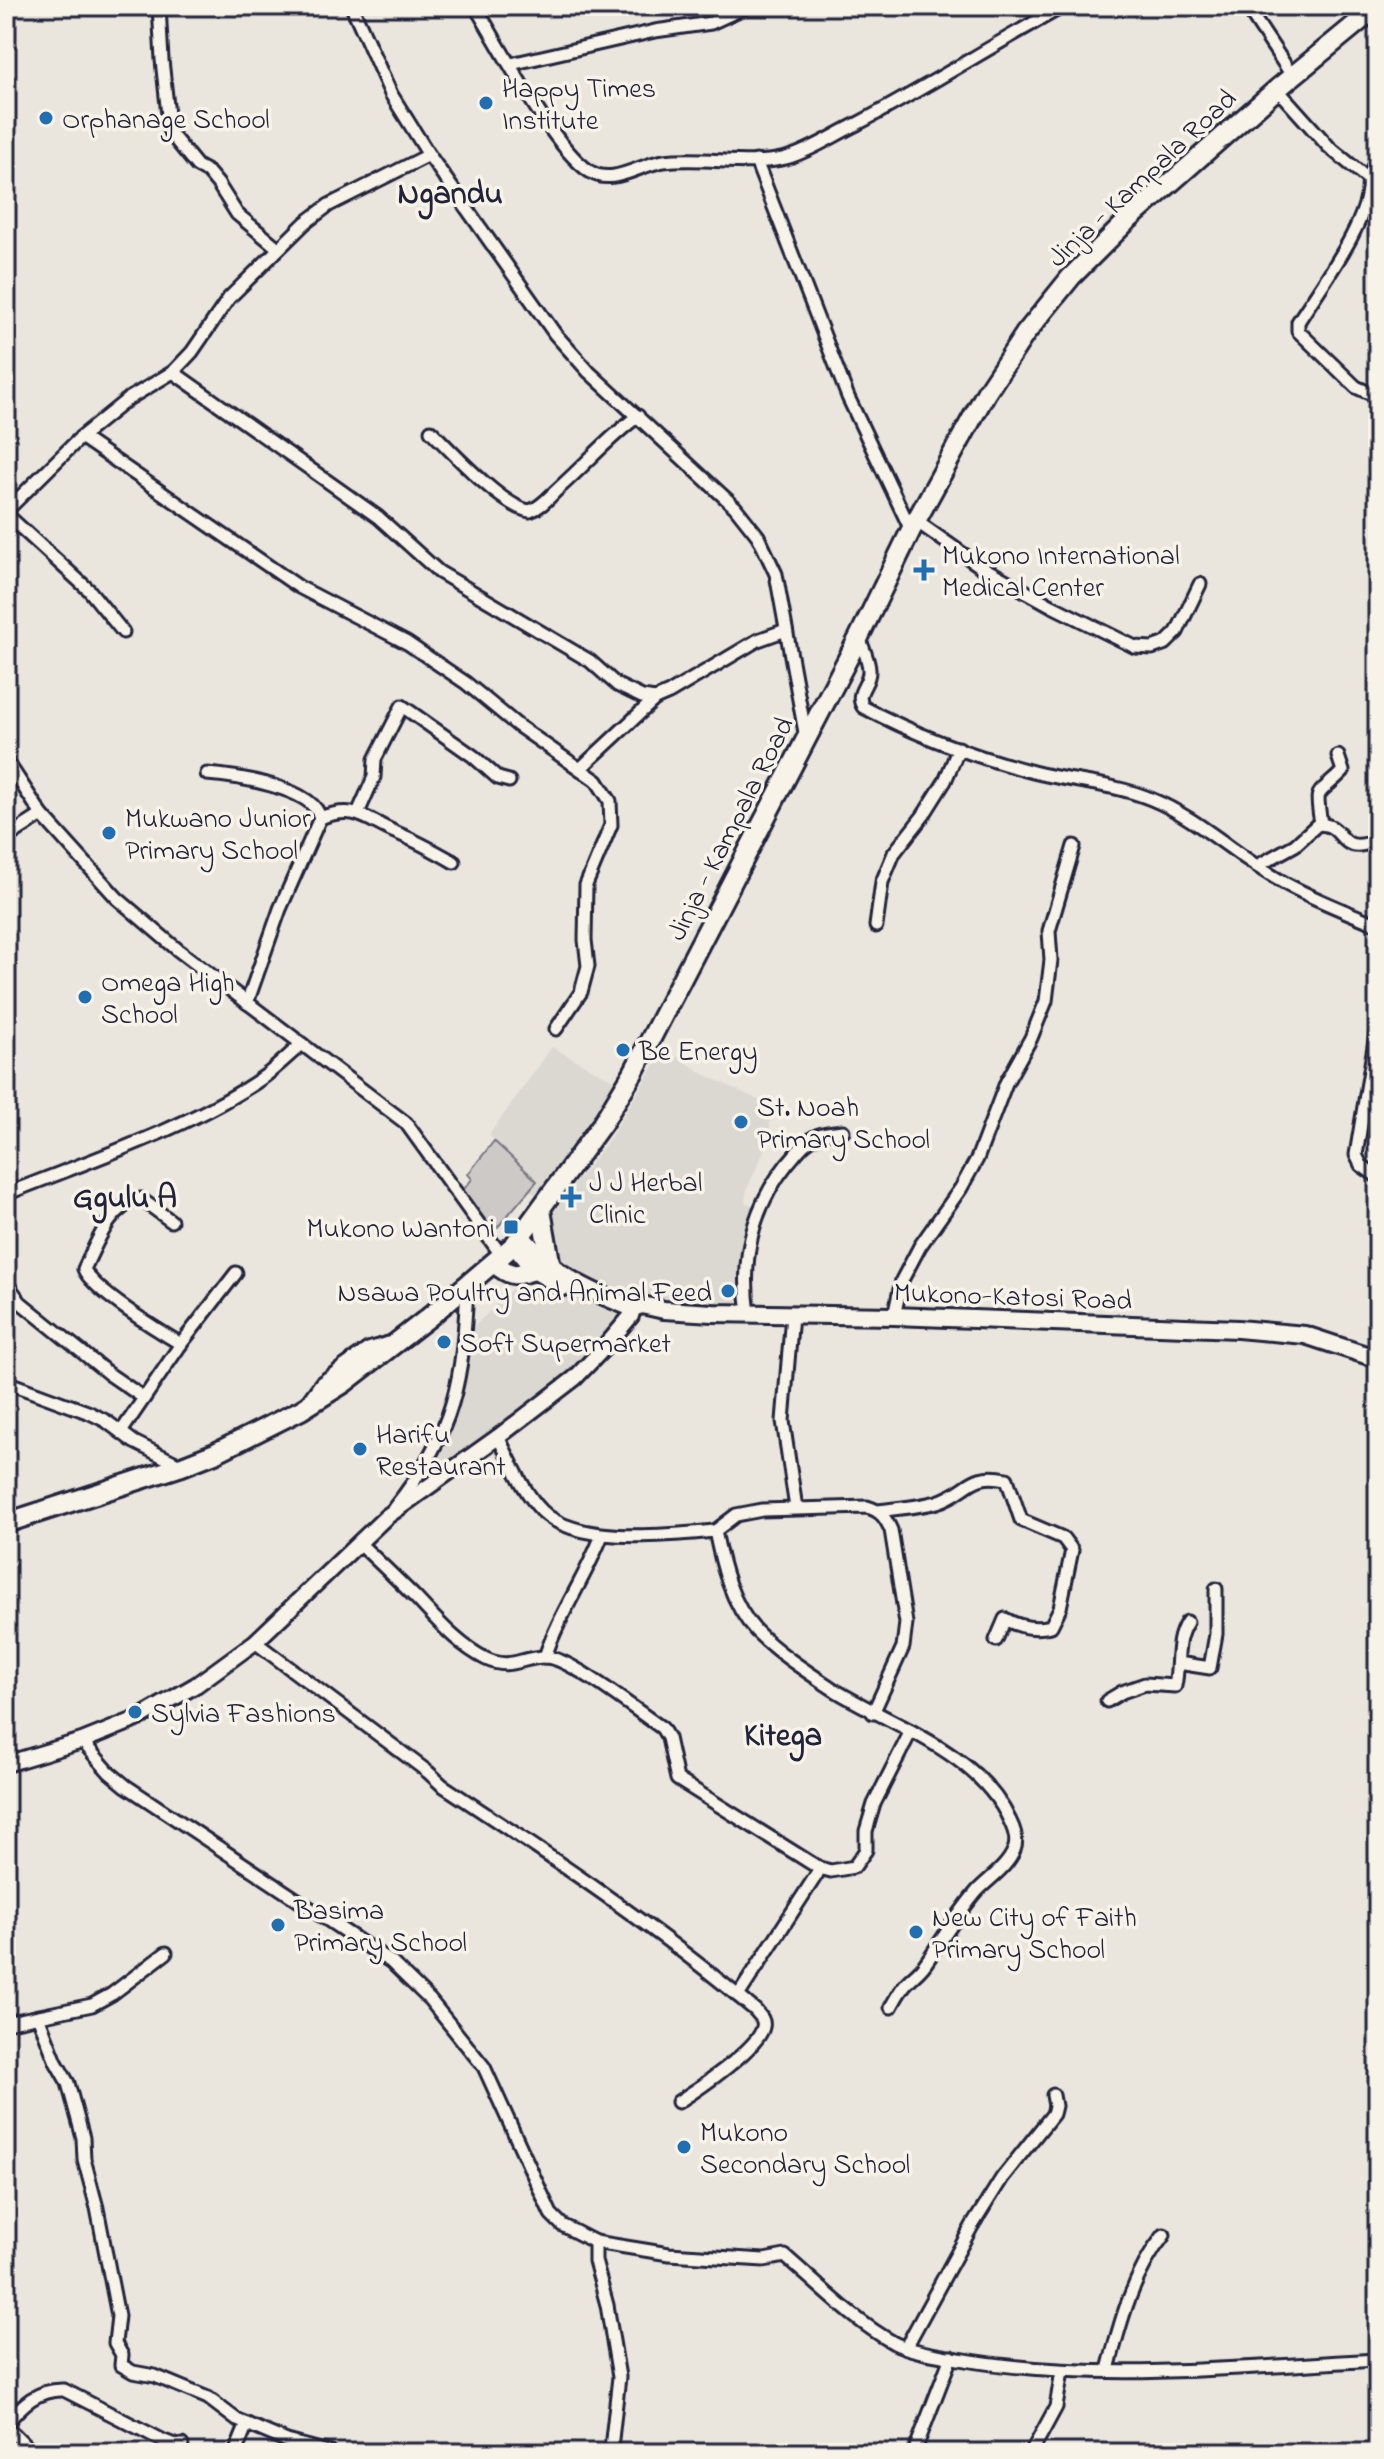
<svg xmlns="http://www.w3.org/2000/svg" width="1384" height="2459" font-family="'Indie Flower',sans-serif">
<rect width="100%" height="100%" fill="#eae6de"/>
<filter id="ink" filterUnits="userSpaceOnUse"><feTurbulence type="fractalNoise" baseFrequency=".0125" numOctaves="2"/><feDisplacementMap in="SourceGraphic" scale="16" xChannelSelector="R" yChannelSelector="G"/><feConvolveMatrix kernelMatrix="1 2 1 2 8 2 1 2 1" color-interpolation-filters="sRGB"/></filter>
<g filter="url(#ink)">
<g fill="#dbd8d2">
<path d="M552,1047L622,1085L545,1195L538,1196L529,1190L537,1181L489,1135Z"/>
<path d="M664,1049L704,1074L771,1106L769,1140L747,1189L745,1202L756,1207L748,1231L736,1316L674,1311L589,1290L533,1246L542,1226L608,1141Z"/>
<path d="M527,1273L550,1288L630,1316L570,1381L399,1506L440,1441L465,1336Z"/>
</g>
<path fill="#cdc9c6" stroke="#787680" stroke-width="2" d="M494,1141L537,1181L497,1228L485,1236L476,1232L457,1198L472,1179L468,1174Z"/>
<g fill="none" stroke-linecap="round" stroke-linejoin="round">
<g stroke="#22223b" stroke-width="17">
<g id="minor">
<path d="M159,6L162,60L170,133L197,166L208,172L218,184L237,214L278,248"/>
<path d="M475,6C501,48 551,145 589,171C612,187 640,164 664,161C703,156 751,167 786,158C811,151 834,135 857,124C927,87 994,44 1064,6"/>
<path d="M1246,6L1293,77"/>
<path d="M353,9L391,94L429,155L555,334L589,372L735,507L758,536L776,574L806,738"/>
<path d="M511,64L655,31L711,23L748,6"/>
<path d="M1277,89L1329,147L1368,179C1373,218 1319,288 1298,322V331L1356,387L1378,397"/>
<path d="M756,161L848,397L911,530"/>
<path d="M1368,179L1378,156"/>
<path d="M173,372L378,517L439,572L590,661L617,685L642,697L655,699L669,693L758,640L786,630"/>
<path d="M431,431C451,451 504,508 530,511C542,507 550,496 559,488C586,464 609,437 638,416"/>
<path d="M81,437L299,587L407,643L466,683L517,725L597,781L610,801L611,825L586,885L585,940L588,966L581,992L556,1029"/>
<path d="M6,511L81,437L128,399L173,372L192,352L229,298L305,223L329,205L429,155"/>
<path d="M6,514L89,590L123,632"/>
<path d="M916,521L980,566L1052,606L1135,647L1152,648L1166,643L1177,632L1200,584"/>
<path d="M859,638C863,648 869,660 869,670C870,685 854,692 863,707C916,735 975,757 1033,772C1072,782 1112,783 1151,799C1198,818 1235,855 1279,880C1310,898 1345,911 1378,925"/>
<path d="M6,760L42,815L117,898L178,950L406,1123L502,1256"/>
<path d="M581,768L655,699"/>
<path d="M207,774C233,776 314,787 320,818L280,909L247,1003"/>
<path d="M358,813L374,777L375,759L402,706L473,756L498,778L509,781"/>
<path d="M320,818C357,804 366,820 397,833C419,842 433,850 454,862"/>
<path d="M1321,824C1315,784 1316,799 1343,771L1338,756"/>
<path d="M6,838L42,815"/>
<path d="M1257,866L1295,845L1318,824C1348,824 1335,858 1378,840"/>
<path d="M876,926L882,882L894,853L923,816L945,781L959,748"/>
<path d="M1378,1022L1356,1155L1361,1165L1378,1177"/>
<path d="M6,1194C88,1161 193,1127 265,1076C278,1066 290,1054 302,1044"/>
<path d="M6,1282L20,1302L109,1374L144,1398"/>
<path d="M749,1314C741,1259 752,1208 787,1164C797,1153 804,1141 819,1135C826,1132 835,1132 843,1131"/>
<path d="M792,1315L783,1421L796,1508"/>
<path d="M894,1316L902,1280L920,1246L961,1188L977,1159L1006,1083L1031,1038L1046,1001L1051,960L1049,931L1074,846"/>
<path d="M181,1344L236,1273"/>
<path d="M6,1382L90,1413L106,1421L134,1442L182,1466"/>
<path d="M305,1405L321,1383L368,1349L388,1343"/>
<path d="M121,1432L181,1344C159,1331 92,1290 84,1269C96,1245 110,1204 141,1199L171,1221"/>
<path d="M498,1437C511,1461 523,1492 542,1511C577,1546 670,1535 715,1531C722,1565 731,1604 756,1631C779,1654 806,1671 833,1689C893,1726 979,1752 1010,1821C1014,1829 1018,1841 1014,1850C1008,1866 990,1878 978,1890C958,1913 942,1940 925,1964C919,1973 910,1978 904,1986C899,1992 895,2000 891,2007"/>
<path d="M394,1508C455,1432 463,1380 467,1286"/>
<path d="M879,1511C898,1508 919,1507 937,1502C969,1492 969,1471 1007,1479L1021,1520L1063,1538L1072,1550L1060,1608L1051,1626C1035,1630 1019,1627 1005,1619L996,1640"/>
<path d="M715,1531L736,1515L762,1510L867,1507C881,1511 885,1517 891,1530L906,1623L903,1647L873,1713"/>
<path d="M359,1543C378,1561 398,1580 417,1599C438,1621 458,1645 486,1659C511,1671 524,1656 546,1657C571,1658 638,1712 662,1728L668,1738L677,1779L819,1868L831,1871L854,1867L866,1850V1831L874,1804L911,1731"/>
<path d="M255,1642L428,1772L442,1785C550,1856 657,1927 755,2010C759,2015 765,2019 763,2027C759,2048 697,2090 678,2102"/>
<path d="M545,1657C559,1614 586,1577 602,1535"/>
<path d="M1178,1663L1210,1668L1216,1634V1589"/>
<path d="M1107,1701L1122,1692L1145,1684L1175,1686C1180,1663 1174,1642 1187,1622"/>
<path d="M82,1741L109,1772L126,1786L391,1962L430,2000L484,2067L551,2214L562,2225L595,2242L669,2254L764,2260L785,2256C820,2286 854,2321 894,2343C912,2352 939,2355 959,2359C1097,2383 1239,2367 1378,2360"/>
<path d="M738,1996L817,1874L819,1868"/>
<path d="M38,2016L56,2062L68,2083L83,2138L84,2159L97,2208L118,2316L115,2343L122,2355L121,2365L133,2372L155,2376L208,2398L237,2420L247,2424"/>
<path d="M6,2023L92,2005L112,1994L166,1953"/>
<path d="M595,2242V2261L607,2305L619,2377L611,2448L613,2453"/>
<path d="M906,2347L972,2226L1002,2178L1053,2114L1055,2106L1053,2095"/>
<path d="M1108,2370C1120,2322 1133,2274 1164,2235"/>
<path d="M6,2424C22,2404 38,2389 64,2390L164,2441L177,2446L182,2445"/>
<path d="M6,2431L14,2434L33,2453"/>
<path d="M235,2453L247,2424L287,2441L332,2453"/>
<path d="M914,2453L951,2357"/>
<path d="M1031,2453L1056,2407L1062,2371"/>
</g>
</g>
<g stroke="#22223b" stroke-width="20">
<path id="tertiary" d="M6,1764L82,1741L137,1719L196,1685L255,1642L386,1517L498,1437L575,1378L603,1349L631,1316L633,1308"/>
</g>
<g stroke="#22223b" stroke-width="22">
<g id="secondary">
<path d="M521,1236C554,1275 586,1290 633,1308L642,1305L664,1310L713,1313L894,1316L1238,1329L1305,1335L1378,1359"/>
<path d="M514,1245L534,1270L563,1287"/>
</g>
</g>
<g stroke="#22223b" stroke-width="24">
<g id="trunk">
<path d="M541,1210L551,1267"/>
<path d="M494,1263C511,1277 514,1276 534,1270"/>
<path d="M6,1523L182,1466L215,1453L301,1410L344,1383L428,1318L514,1245L602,1124L633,1073L859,637L911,530L986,393L1025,334L1071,277L1126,222L1277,89L1378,6"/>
</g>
</g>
<use href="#minor" stroke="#f7f3e8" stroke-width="11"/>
<use href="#tertiary" stroke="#f7f3e8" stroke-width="14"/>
<use href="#secondary" stroke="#f7f3e8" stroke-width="16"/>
<use href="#trunk" stroke="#f7f3e8" stroke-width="18"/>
</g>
</g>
<g fill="#1f6fb2" stroke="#f7f3e8" stroke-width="3">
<circle cx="486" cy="103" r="8"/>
<circle cx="46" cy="118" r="8"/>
<path d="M920 558h8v8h8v8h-8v8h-8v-8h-8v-8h8z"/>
<circle cx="109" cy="833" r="8"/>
<circle cx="85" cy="997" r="8"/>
<circle cx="623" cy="1050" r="8"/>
<circle cx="741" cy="1122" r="8"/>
<path d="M567 1185h8v8h8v8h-8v8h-8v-8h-8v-8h8z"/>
<rect x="503" y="1219" width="16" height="16" rx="4"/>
<circle cx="728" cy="1291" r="8"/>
<circle cx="444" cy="1342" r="8"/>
<circle cx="360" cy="1449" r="8"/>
<circle cx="135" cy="1712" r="8"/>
<circle cx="278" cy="1925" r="8"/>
<circle cx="916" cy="1932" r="8"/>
<circle cx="684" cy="2147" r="8"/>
</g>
<g text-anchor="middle" stroke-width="7" stroke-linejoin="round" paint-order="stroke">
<g font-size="28" fill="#22223b" stroke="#f7f3e8" text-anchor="start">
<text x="502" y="97">Happy Times<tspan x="502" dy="32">Institute</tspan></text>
<text x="62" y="128">Orphanage School</text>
<text x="942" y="564">Mukono International<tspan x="942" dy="32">Medical Center</tspan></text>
<text x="125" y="827">Mukwano Junior<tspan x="125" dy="32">Primary School</tspan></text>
<text x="101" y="991">Omega High<tspan x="101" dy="32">School</tspan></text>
<text x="639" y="1060">Be Energy</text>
<text x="757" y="1116">St. Noah<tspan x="757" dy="32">Primary School</tspan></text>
<text x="589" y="1191">J J Herbal<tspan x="589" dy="32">Clinic</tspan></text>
<text x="495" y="1237" text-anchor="end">Mukono Wantoni</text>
<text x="712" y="1301" text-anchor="end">Nsawa Poultry and Animal Feed</text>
<text x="460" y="1352">Soft Supermarket</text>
<text x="376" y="1443">Harifu<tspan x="376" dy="32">Restaurant</tspan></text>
<text x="151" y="1722">Sylvia Fashions</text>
<text x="294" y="1919">Basima<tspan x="294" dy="32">Primary School</tspan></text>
<text x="932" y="1926">New City of Faith<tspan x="932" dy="32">Primary School</tspan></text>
<text x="700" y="2141">Mukono<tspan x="700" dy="32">Secondary School</tspan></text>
</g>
<g font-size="28" fill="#22223b" stroke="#f7f3e8">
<text transform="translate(1141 177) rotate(-43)" y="10">Jinja - Kampala Road</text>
<text transform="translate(729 828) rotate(-63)" y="10">Jinja - Kampala Road</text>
<text transform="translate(1013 1295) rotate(2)" y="10">Mukono-Katosi Road</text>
</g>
<g font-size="32" font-weight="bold" fill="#22223b" stroke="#f7f3e8">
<text x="450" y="203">Ngandu</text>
<text x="125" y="1207">Ggulu A</text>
<text x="783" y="1745">Kitega</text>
</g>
</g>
<rect width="1384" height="2459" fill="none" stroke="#f7f3e8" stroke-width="32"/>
<rect x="16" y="16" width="1352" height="2427" fill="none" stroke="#22223b" stroke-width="3" filter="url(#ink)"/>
</svg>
